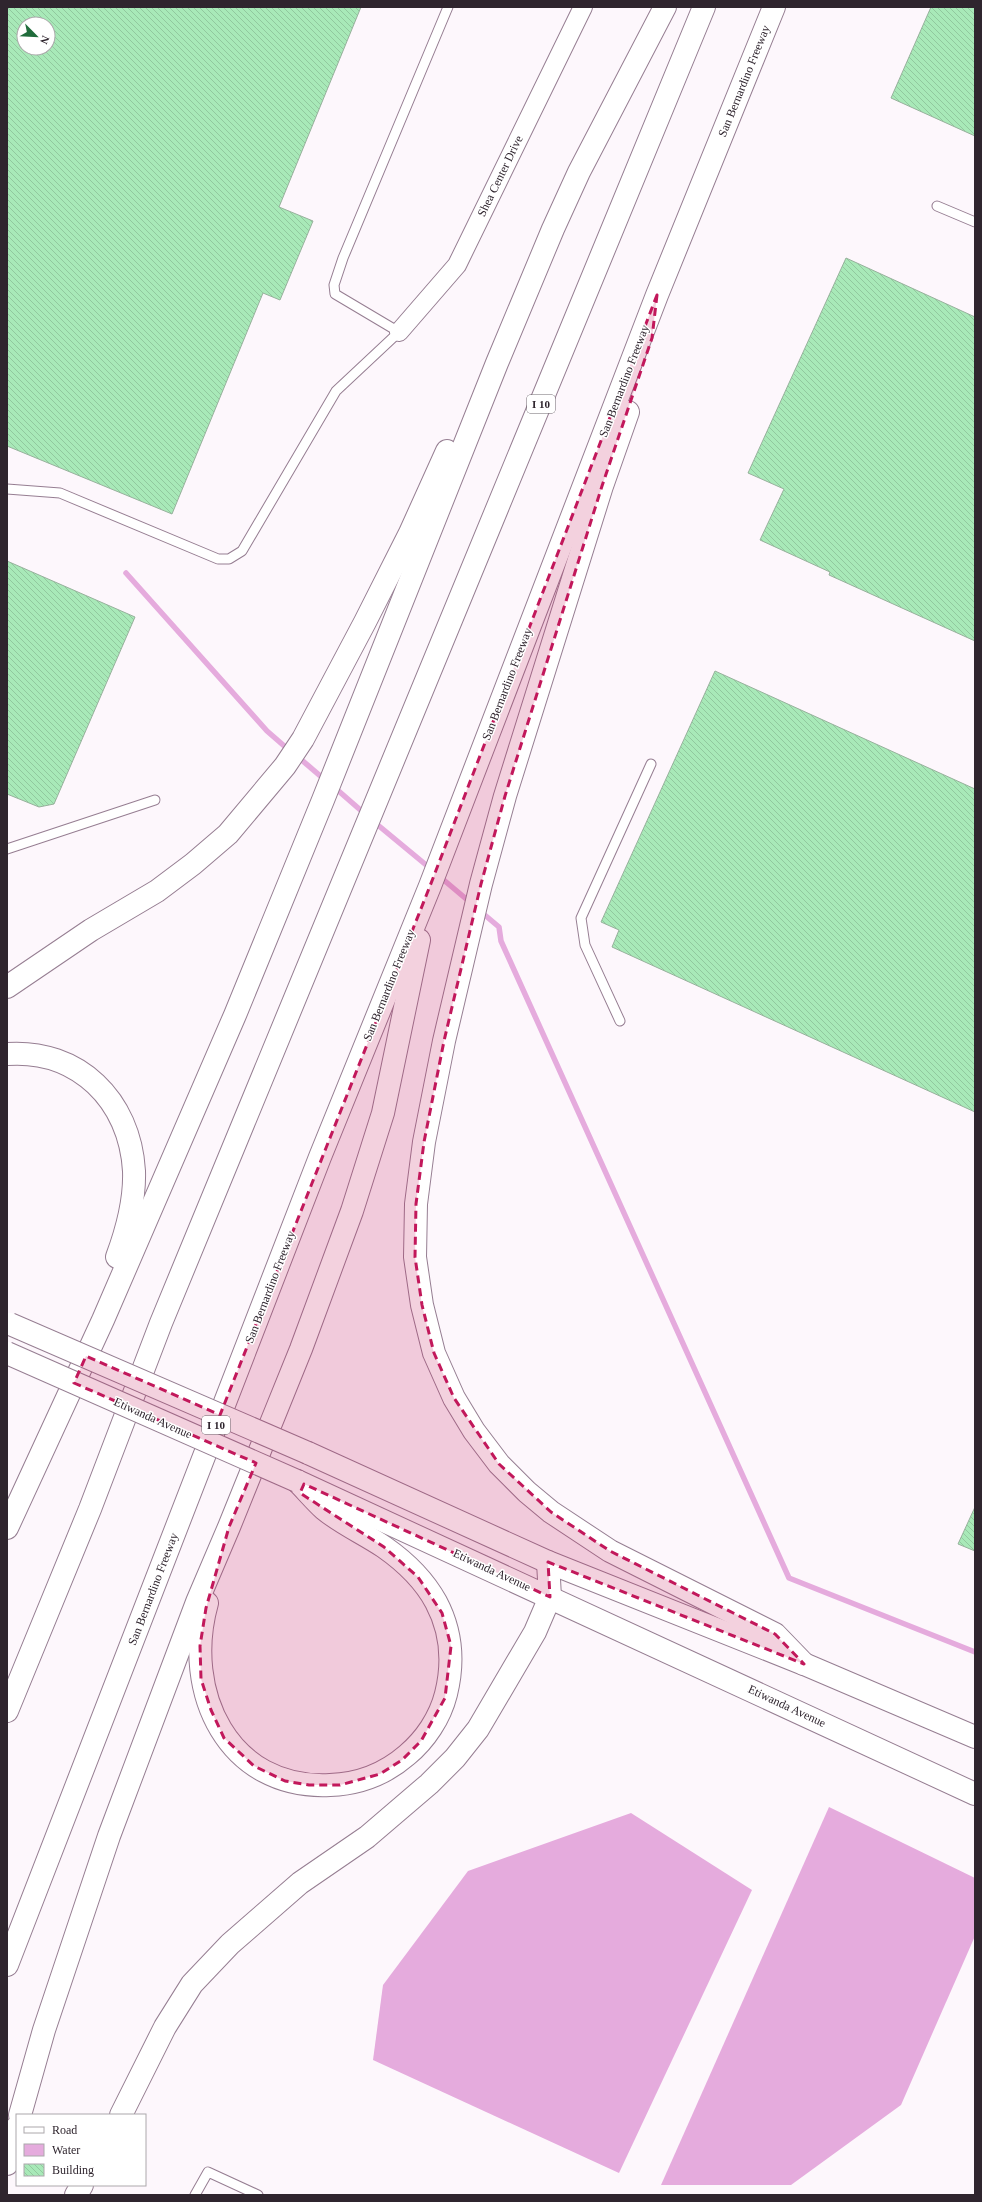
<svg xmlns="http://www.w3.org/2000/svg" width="982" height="2202" font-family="'Times New Roman',serif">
<defs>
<pattern id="building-back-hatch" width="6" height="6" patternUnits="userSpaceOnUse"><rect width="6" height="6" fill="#a8e9b8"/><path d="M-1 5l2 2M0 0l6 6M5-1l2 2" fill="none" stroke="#91c89e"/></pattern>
</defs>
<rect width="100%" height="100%" fill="#fdf7fc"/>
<g fill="#e5abdd">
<path d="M829,1807L975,1878V1936L901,2105L791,2185H661Z"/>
<path d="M631,1813L752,1890L619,2173L373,2060L383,1985L468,1871Z"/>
</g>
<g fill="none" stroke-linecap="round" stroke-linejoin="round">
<g stroke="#e5abdd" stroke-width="5.5">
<path d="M126,573L267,731L290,751"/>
<path d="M297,756L325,780"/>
<path d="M334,787L365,814"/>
<path d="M373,821L431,869"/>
<path d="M439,876L471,903"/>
<path d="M480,911L499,927L501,941L789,1578L975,1652"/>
</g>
</g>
<g fill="url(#building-back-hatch)" stroke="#97b19c" fill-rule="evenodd">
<path d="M7,7H361L279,207L313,221L280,300L263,293L172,514L7,446ZM24,24H48V48H24Z"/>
<path d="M931,7H975V136L891,98Z"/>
<path d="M846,258L975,317V641L829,575L830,572L760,540L784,489L748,473Z"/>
<path d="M7,561L135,617L54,804L39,807L7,794Z"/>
<path d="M715,671L975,789V1112L612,947L619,930L601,922Z"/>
<path d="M975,1507V1551L958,1544Z"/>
</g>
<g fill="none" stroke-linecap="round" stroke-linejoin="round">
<g stroke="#967e92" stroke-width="11">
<g id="service">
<path d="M937,206L975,222"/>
<path d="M7,489L60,493L218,559H229L242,551L336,391L399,332L335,294L334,285L343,258L448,7"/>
<path d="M7,849L155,800"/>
<path d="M620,1021L585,945L581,918L651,764"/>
<path d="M195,2195L208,2172L258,2195"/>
</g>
</g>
<g stroke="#967e92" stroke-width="20">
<path id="minor" d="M399,332L457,265L583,7"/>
</g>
<g stroke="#967e92" stroke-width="24">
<g id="primary">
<path d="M308,1453L548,1562L804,1664L975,1737"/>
<path d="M297,1481L975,1794"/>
</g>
</g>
<g stroke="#967e92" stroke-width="24">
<g id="motorway">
<path d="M628,412L602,486L505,796L481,884L444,1041L424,1142L416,1204L415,1257L422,1305L434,1353L454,1398L474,1431L499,1464L527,1492L551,1512L610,1551L775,1634L804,1664"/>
<path d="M7,987L91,930L157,891L193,864L228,834L285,766L303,739L365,622L410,533L447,451"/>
<path d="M7,1054C78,1049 130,1100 134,1171C135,1199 127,1230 117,1257"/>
<path d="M7,1528L103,1320L235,1015L323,800L497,363L553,229L579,172L665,7"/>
<path d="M207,1603C182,1692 228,1790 330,1785C358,1784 385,1774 407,1755C425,1740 440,1718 446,1694C454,1662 452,1632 436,1602C424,1580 404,1561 384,1547C365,1534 342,1524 324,1509C315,1501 306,1490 297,1481"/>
<path d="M7,1711L90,1509L161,1323L704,7"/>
<path d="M7,1965L320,1157L430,886L657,295L774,7"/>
<path d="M20,2115L44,2030L109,1836L197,1602L229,1527L301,1349L352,1211L383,1113L419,940"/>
<path d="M121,2115L165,2027L192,1984L230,1944L300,1883L367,1837L429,1784L455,1758L478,1729L535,1632L550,1597L548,1562"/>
<path d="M7,2164L17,2127"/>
<path d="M76,2195L82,2185"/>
</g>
</g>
<use href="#service" stroke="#fff" stroke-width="9"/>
<use href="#minor" stroke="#fff" stroke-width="18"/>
<use href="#primary" stroke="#fff" stroke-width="22"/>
<use href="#motorway" stroke="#fff" stroke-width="22"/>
<g stroke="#967e92" stroke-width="24" stroke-linecap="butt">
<g id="primary-bridge">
<path d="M10,1324L308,1453"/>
<path d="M7,1353L297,1481"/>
</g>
</g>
<use href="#primary-bridge" stroke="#fff" stroke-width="22"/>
</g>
<path fill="#c2185b" fill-opacity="0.2" stroke="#c2185b" stroke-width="3" stroke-dasharray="8 5" stroke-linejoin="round" d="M657,295L652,338L602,486L505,796L481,884L444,1041L424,1142L416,1204L415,1257L422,1305L434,1353L454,1398L499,1464L551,1512L610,1551L775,1634L804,1664L548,1562L550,1597L304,1484L300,1493L384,1547L418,1577L442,1613L451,1646L445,1698L421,1741L402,1760L380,1774L340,1785H309L285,1781L254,1766L224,1738L211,1710L201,1679L200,1646L206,1608L229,1527L256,1463L74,1383L86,1356L220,1415L430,886Z"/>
<g text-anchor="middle" stroke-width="3" stroke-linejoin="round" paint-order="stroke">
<g fill="#fff" stroke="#6d666d" stroke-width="1">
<rect x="527" y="395" width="28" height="18" rx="3"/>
<rect x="202" y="1416" width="28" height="18" rx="3"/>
</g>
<g font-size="11" font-weight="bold" fill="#2f252e">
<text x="541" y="408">I 10</text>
<text x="216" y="1429">I 10</text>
</g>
<g font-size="12" fill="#2f252e" stroke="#fff">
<text transform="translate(744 81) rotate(-68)" y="4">San Bernardino Freeway</text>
<text transform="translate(500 176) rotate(-64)" y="4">Shea Center Drive</text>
<text transform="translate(624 381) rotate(-69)" y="4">San Bernardino Freeway</text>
<text transform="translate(507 684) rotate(-69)" y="4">San Bernardino Freeway</text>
<text transform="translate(389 985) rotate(-68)" y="4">San Bernardino Freeway</text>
<text transform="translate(270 1287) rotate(-69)" y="4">San Bernardino Freeway</text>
<text transform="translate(153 1418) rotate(24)" y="4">Etiwanda Avenue</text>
<text transform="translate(492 1570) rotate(25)" y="4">Etiwanda Avenue</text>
<text transform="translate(153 1589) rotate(-69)" y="4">San Bernardino Freeway</text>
<text transform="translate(787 1706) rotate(25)" y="4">Etiwanda Avenue</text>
</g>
</g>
<rect width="982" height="2202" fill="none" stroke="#2f252e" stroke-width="16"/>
<rect x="16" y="2114" width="130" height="72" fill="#ffffff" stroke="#aca8ab"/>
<rect x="24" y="2127" width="20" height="6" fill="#ffffff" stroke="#aca8ab"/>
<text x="52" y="2134" font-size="12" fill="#2f252e">Road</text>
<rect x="24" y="2144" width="20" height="12" fill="#e5abdd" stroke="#aca8ab"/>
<text x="52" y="2154" font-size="12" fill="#2f252e">Water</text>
<rect x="24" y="2164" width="20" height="12" fill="url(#building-back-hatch)" stroke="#aca8ab"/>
<text x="52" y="2174" font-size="12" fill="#2f252e">Building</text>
<g transform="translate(36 36) rotate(114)"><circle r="19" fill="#ffffff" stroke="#aca8ab"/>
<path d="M0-3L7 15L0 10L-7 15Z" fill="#206c3b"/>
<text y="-6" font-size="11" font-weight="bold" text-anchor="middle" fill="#2f252e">N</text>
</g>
</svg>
